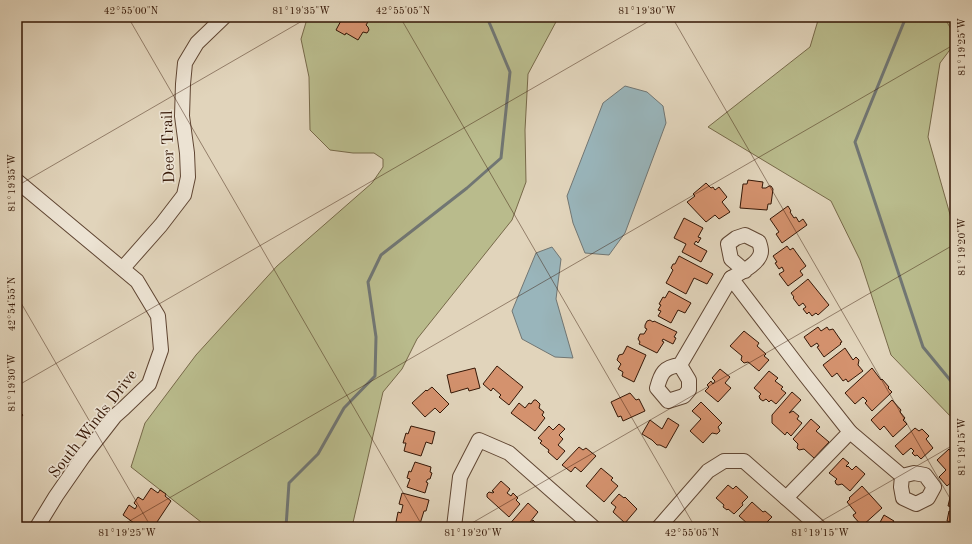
<svg xmlns="http://www.w3.org/2000/svg" width="972" height="544" font-family="'Old Standard TT',serif">
<rect width="100%" height="100%" fill="#e1d4bb"/>
<filter id="stains"><feTurbulence type="fractalNoise" baseFrequency=".005" numOctaves="4"/><feColorMatrix values="0 0 0 0 .2 0 0 0 0 .09 0 0 0 0 .02 0 0 0 .5 -.17"/></filter>
<radialGradient id="worn" r=".72"><stop offset=".6" stop-color="#630" stop-opacity="0"/><stop offset="1" stop-color="#630" stop-opacity=".3"/></radialGradient>
<g fill="#b9bb8c" stroke="#776949">
<path d="M314,17H561L557,20L528,74L525,130L526,182L512,220L417,339L402,369L383,392L352,527H201V522L131,467L145,423L196,355L277,266L372,183L383,167V159L374,153H353L330,150L310,130L309,77L301,39L307,19Z"/>
<path d="M819,17H955V43L940,63L928,137L955,232V421L891,355L860,260L831,201L708,127L810,47Z"/>
</g>
<g fill="#99b5bb" stroke="#717673">
<path d="M625,86L647,92L663,106L666,123L625,233L609,255L585,253L573,223L567,196L603,103Z"/>
<path d="M552,247L561,259L556,299L573,358L555,357L522,339L512,311L536,253Z"/>
</g>
<g fill="none" stroke-linecap="round" stroke-linejoin="round">
<g stroke="#717673" stroke-width="3">
<path d="M906,17L855,142L923,347L955,386"/>
<path d="M286,527L289,483L318,454L344,408L375,376L376,337L368,282L381,255L467,188L501,158L510,72L489,22L492,17"/>
</g>
</g>
<g fill="#d4926e" stroke="#351706">
<path d="M343,17L363,18L371,17L366,25L368,27L369,30L367,33L363,32L358,40L346,33L345,35L336,30Z"/>
<path d="M748,180L763,182L762,188H766L769,186H771L773,189L771,204H768L767,210L740,208L743,184H747Z"/>
<path d="M706,183L711,188L713,187L715,190L719,187L727,197L722,202L730,212L719,219L715,215L706,222L687,202L695,196L693,194Z"/>
<path d="M788,206L791,211L790,212L794,218L796,217L799,222L803,219L807,225L782,243L776,234L779,232L770,219Z"/>
<path d="M684,218L703,228L698,237L701,238L698,243L696,241L694,244L707,251L701,262L682,252L686,244L674,238Z"/>
<path d="M787,246L790,250L793,248L806,266L800,271L803,275L788,286L779,274L784,271L782,267L779,269L775,263L777,262L773,256Z"/>
<path d="M679,256L713,274L707,284L694,278L686,294L666,283L673,270L671,268L673,264H675Z"/>
<path d="M808,279L829,305L818,315L816,313L812,316L809,312L807,314L803,309L806,307L803,303L799,306L793,298L794,297L791,293Z"/>
<path d="M669,291L691,303L685,313L678,310L671,323L658,316L661,311L658,310L661,305L659,304L663,297L665,298Z"/>
<path d="M650,320L653,322L654,321L677,332L674,337L676,338L673,344L663,339L662,341L664,342L657,353L639,344L640,342L638,339L640,334H644L647,329L645,328V325L647,321Z"/>
<path d="M818,327L821,331L827,327L829,330L833,329L842,342L840,343L841,344L824,357L817,347L819,346L817,343L811,347L804,337Z"/>
<path d="M744,331L759,343L757,346L766,354L764,356L769,360L759,371L748,362L744,363L741,360L742,356L730,346Z"/>
<path d="M627,346L646,355L634,382L622,376L623,372L618,369L621,364L617,360L619,355L623,354Z"/>
<path d="M845,348L853,360L856,357L859,360L858,365L863,371L848,382L846,379L843,381L837,373L832,377L823,365Z"/>
<path d="M497,366L523,387L509,405L499,397L501,395L493,388L491,391L483,384Z"/>
<path d="M475,368L480,388L469,391L468,388L451,393L447,375Z"/>
<path d="M872,368L881,380L882,379L889,387L888,388L892,392L872,411L865,403L867,401L863,397L855,404L845,393Z"/>
<path d="M720,369L730,377L725,383L731,388L718,402L705,391L709,387L707,385L711,381L713,384L715,381L712,378Z"/>
<path d="M769,371L778,378L775,381L783,387L781,389L786,393L776,404L771,400L769,402L766,399L763,401L760,399L759,396L761,394L754,388Z"/>
<path d="M432,387L449,404L440,413L435,408L425,417L412,403L426,390L427,391Z"/>
<path d="M792,392L801,400L789,413L793,411L799,416L797,419L802,423L791,436L787,432L785,435L772,423V415Z"/>
<path d="M630,393L636,400L639,399L645,411L623,421L621,416L618,417L611,402Z"/>
<path d="M534,400H536L540,404L539,408L544,412L542,415L545,418L535,431L511,413L519,403L525,408L529,403L531,404Z"/>
<path d="M892,400L901,410L900,412L905,418L903,420L907,424L893,437L884,426L880,430L871,420Z"/>
<path d="M701,402L722,423L718,427L720,431L717,434L712,433L703,443L690,431L701,419L692,411Z"/>
<path d="M17,409L23,415L17,422Z"/>
<path d="M668,418L679,425L666,448L660,445H657L652,440L642,434L650,420L662,429Z"/>
<path d="M811,419L820,427L816,431L829,442L814,458L804,449L799,450L797,448L798,444L793,439Z"/>
<path d="M559,424L565,429L559,435L563,439L558,445L565,451L557,460L548,452L549,450L540,443L542,441L538,438L549,426L553,430Z"/>
<path d="M411,426L435,432L432,444L426,442L421,456L404,451L406,443H403L406,433L408,434Z"/>
<path d="M915,428L919,431L922,429L929,436L926,439L933,448L921,459L917,455L915,456L912,453L914,451L911,448L903,455L895,446Z"/>
<path d="M579,447L583,450L586,448L596,456L581,472L575,467L571,472L562,465Z"/>
<path d="M949,449L952,453L954,451L955,452V479L947,486L939,477L946,470L937,460Z"/>
<path d="M843,458L849,463L846,466L847,467L848,466L852,470L856,466L865,474L850,491L842,484L838,485L836,484L835,481L837,479L829,473Z"/>
<path d="M415,462L431,467L430,472L432,473L430,479H428L426,482L428,483L425,493L407,487L410,479L407,478L409,471L411,472Z"/>
<path d="M601,468L613,478L611,480L618,486L604,502L586,486Z"/>
<path d="M501,481L510,489L507,493L511,496L513,493L518,498L516,500L520,504L509,517L487,497V494L489,492L493,493L494,492L492,491Z"/>
<path d="M728,485L733,489L736,486L748,497L742,503L743,505L734,514L728,509L727,510L723,507L724,505L716,498Z"/>
<path d="M862,486L882,508L862,526L854,517L853,515L856,513L847,502L850,499L849,498Z"/>
<path d="M151,488L158,493L160,490L166,494L165,496L171,501L157,522L162,526L161,527H146L144,526L143,527H138L133,524L134,523L123,515L129,505L135,509L137,506L134,503L138,497L143,500Z"/>
<path d="M952,489L955,490V523L947,521L949,511L953,512L954,507L948,506Z"/>
<path d="M402,493L429,500L426,511H424L419,527H395L398,512L401,513L403,505L399,504Z"/>
<path d="M619,494L624,498L625,497L637,509L625,523L613,512L616,507L611,503Z"/>
<path d="M752,502L763,512L765,511L772,517L762,527H748V524L739,516Z"/>
<path d="M528,503L538,512L530,522L531,523L533,520L539,526L538,527H507Z"/>
<path d="M884,515L894,521L891,526L893,527H880L878,526Z"/>
</g>
<g fill="none" stroke-linecap="round" stroke-linejoin="round">
<g stroke="#604633" stroke-width="16">
<g id="minor">
<path d="M17,181L137,281L158,316L161,350L149,384L124,408L115,416L83,457L56,496L37,527"/>
<path d="M123,268L161,225L184,195L188,177L187,153L182,116L183,84L185,63L197,43L224,17"/>
<path d="M731,278C740,273 761,263 761,251C761,248 760,245 759,242L745,235L736,238L728,244L731,259L745,271"/>
<path d="M680,365C664,367 661,373 657,388L668,401L684,396L689,390V380L680,365L731,278L805,375L850,432L786,498"/>
<path d="M850,432L902,476L914,473L925,475L934,487L928,498L916,504L903,498L901,487L902,476"/>
<path d="M454,527L460,477L479,440L509,453L593,527"/>
<path d="M659,527L708,471L724,461H744L819,527"/>
</g>
</g>
<use href="#minor" stroke="#ece3d3" stroke-width="14"/>
</g>
<path fill="none" stroke="#351706" stroke-width="1" stroke-opacity="0.45" d="M128,17L423,527M400,17L695,527M672,17L955,507M944,17L955,36M17,186L309,17M17,296L151,527M17,386L656,17M119,527L955,44M465,527L955,244M811,527L955,444"/>
<g text-anchor="middle" stroke-width="3.5" stroke-linejoin="round" paint-order="stroke">
<g font-size="16" fill="#351706" stroke="#ece3d3">
<text transform="translate(167 147) rotate(-92)" y="6">Deer Trail</text>
<text transform="translate(92 423) rotate(-52)" y="6">South Winds Drive</text>
</g>
</g>
<rect width="972" height="544" fill="none" stroke="#e1d4bb" stroke-width="44"/>
<rect x="22" y="22" width="928" height="500" fill="none" stroke="#351706" stroke-width="1.5"/>
<g font-size="10" text-anchor="middle" fill="#351706">
<text x="131" y="14">42°55'00"N</text>
<text x="301" y="14">81°19'35"W</text>
<text x="403" y="14">42°55'05"N</text>
<text x="647" y="14">81°19'30"W</text>
<text transform="translate(961 47) rotate(-90)" y="4">81°19'25"W</text>
<text transform="translate(11 183) rotate(-90)" y="4">81°19'35"W</text>
<text transform="translate(961 247) rotate(-90)" y="4">81°19'20"W</text>
<text transform="translate(11 304) rotate(-90)" y="4">42°54'55"N</text>
<text transform="translate(11 383) rotate(-90)" y="4">81°19'30"W</text>
<text transform="translate(961 447) rotate(-90)" y="4">81°19'15"W</text>
<text x="127" y="536">81°19'25"W</text>
<text x="473" y="536">81°19'20"W</text>
<text x="692" y="536">42°55'05"N</text>
<text x="820" y="536">81°19'15"W</text>
</g>
<rect width="100%" height="100%" filter="url(#stains)"/>
<rect width="100%" height="100%" fill="url(#worn)"/>
</svg>
